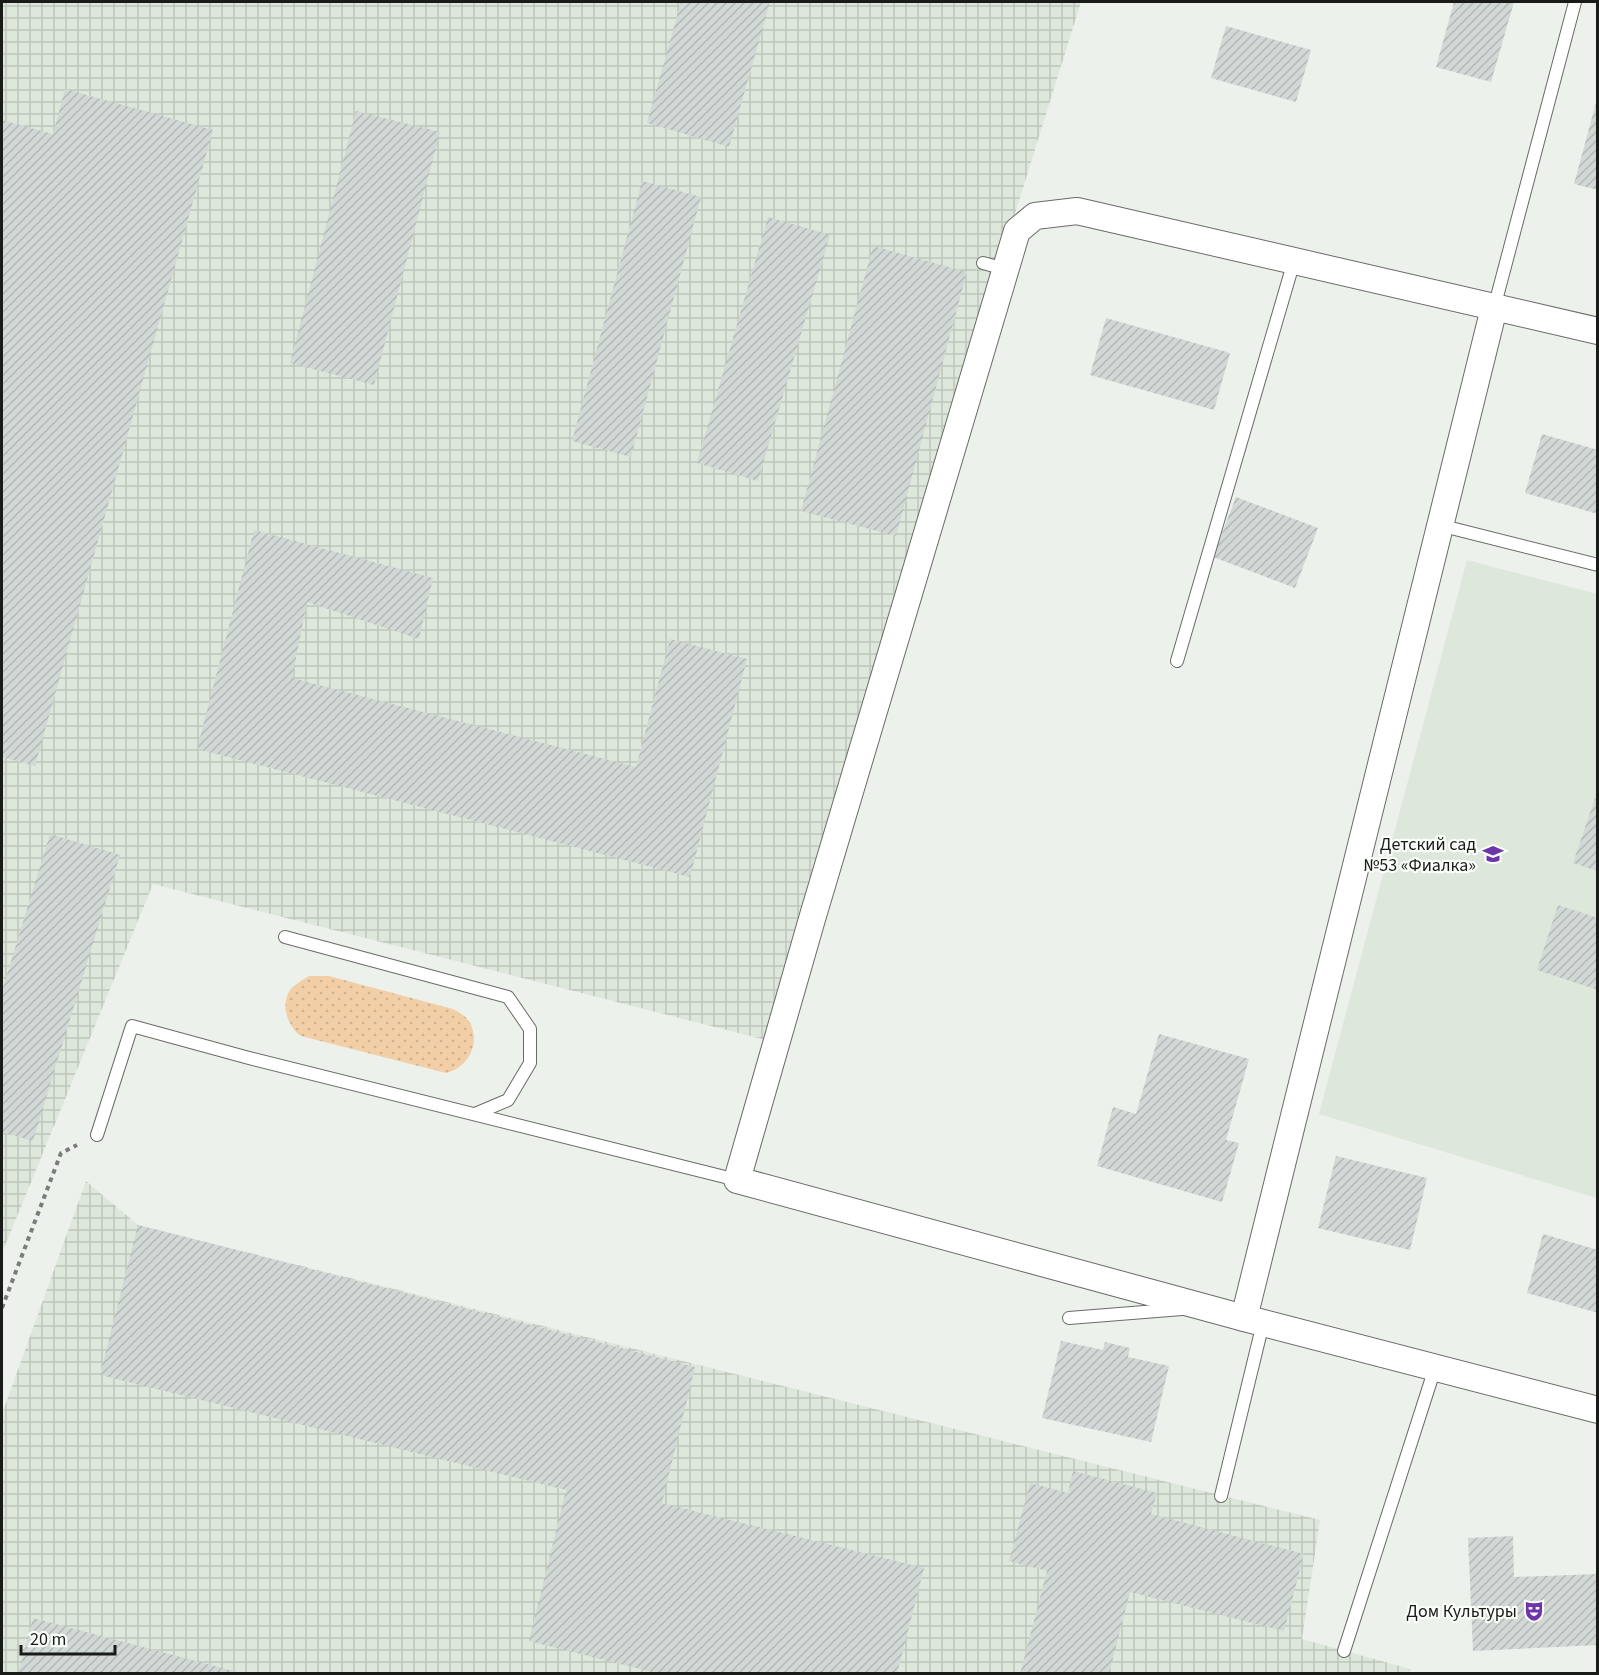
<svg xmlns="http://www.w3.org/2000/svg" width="1599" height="1675" font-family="'Source Sans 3',sans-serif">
<defs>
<pattern id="industrial-grid" width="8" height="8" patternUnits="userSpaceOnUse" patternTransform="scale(1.5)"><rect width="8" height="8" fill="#dee7db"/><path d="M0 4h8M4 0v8" fill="none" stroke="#bec6bb"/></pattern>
<pattern id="grass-dots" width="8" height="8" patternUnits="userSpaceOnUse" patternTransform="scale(1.5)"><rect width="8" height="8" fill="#f2cfa7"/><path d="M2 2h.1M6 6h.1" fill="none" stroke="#cfb18f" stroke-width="1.8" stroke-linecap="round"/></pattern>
<pattern id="building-hatch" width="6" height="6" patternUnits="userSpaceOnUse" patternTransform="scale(1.5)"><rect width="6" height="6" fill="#d1d8d5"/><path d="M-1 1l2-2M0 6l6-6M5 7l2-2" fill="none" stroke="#b3b9b6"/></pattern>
</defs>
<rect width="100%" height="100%" fill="#ecf1eb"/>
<path fill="#dee7db" d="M1467,560L1597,594V1198L1319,1114Z"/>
<g fill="url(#industrial-grid)">
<path d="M2,2H1081L958,396L766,1040L153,884L2,1253Z"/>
<path d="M86,1181L138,1225L1320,1520L1302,1639L1410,1669L1409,1674L2,1673V1414Z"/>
</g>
<path fill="url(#grass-dots)" d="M309,976H329L453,1009C460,1013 468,1017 471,1025C480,1046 467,1068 446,1073L301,1036C288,1027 280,1005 290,990C295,984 303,980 309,976Z"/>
<g fill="url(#building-hatch)">
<path d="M681,2H770L729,147L647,123Z"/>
<path d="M1454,2H1514L1491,82L1436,67Z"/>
<path d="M1226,26L1311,50L1296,102L1211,78Z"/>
<path d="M65,89L213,130L35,766L2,757V120L53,134Z"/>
<path d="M1597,99L1598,100V190L1574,184Z"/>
<path d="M356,111L440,132L374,385L290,363Z"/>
<path d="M642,181L701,197L631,457L572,441Z"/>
<path d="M768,217L830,235L758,481L697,463Z"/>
<path d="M873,246L967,272L896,536L801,511Z"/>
<path d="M1106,318L1230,353L1214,410L1090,375Z"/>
<path d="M1542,434L1598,450V514L1525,493Z"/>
<path d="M1236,497L1318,528L1295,588L1213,557Z"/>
<path d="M254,530L433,578L419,639L307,602L292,678L636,767L670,639L747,659L690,877L197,749Z"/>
<path d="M1595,798L1598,799V871L1573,863Z"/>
<path d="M50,834L120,855L33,1141L2,1132V991Z"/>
<path d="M1558,905L1598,918V990L1537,970Z"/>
<path d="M1159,1034L1249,1059L1226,1140L1239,1143L1222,1202L1097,1166L1113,1107L1136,1114Z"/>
<path d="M1336,1156L1427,1178L1410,1250L1318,1228Z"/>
<path d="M138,1225L695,1367L662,1503L924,1568L897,1674H660L529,1641L566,1490L100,1375Z"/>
<path d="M1543,1234L1598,1250V1313L1527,1293Z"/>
<path d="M1061,1341L1103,1350L1105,1342L1130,1348L1128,1357L1169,1366L1151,1442L1042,1418Z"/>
<path d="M1073,1471L1157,1493L1151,1514L1304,1554L1284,1631L1130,1592L1109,1674H1020L1047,1571L1009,1561L1030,1483L1068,1493Z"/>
<path d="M1513,1536L1514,1577L1598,1574V1645L1473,1651L1468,1538Z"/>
<path d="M33,1618L241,1673V1674H18Z"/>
</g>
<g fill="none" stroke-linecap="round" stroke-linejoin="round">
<g stroke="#696c67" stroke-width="14">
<g id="service">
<path d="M983,263L1005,269"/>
<path d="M1494,308L1575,2"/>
<path d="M1439,525L1598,565"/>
<path d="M1177,661L1294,261"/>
<path d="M285,937L508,997L530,1029V1063L508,1100L475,1114"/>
<path d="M97,1135L132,1026L249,1058L737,1180"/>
<path d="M1069,1318L1182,1309"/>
<path d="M1221,1496L1263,1323"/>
<path d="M1344,1651L1435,1368"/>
</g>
</g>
<g stroke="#696c67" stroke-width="28">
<g id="minor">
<path d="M1598,331L1077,211L1035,216L1017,231L812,919L737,1180L1244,1318L1598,1410"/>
<path d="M1244,1318L1494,308"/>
</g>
</g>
<path stroke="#797c79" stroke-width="4" stroke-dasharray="4.5 4.5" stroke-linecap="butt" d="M2,1308L61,1153L77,1145"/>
<use href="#service" stroke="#fff" stroke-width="12"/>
<use href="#minor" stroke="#fff" stroke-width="26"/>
</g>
<defs>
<g id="school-bare" transform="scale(1.62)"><path d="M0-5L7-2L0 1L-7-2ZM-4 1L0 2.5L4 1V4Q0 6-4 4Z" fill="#6e34aa" stroke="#fafef8" stroke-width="2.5" paint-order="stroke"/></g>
<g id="theatre-bare" transform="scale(1.62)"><path d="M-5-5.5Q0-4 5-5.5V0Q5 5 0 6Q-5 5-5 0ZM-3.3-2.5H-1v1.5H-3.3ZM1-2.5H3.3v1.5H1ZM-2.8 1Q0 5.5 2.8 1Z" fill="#6e34aa" stroke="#fafef8" stroke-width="2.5" paint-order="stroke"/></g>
</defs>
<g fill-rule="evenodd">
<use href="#school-bare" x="1493" y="854"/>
<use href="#theatre-bare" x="1534" y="1611"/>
</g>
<g text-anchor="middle" stroke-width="4.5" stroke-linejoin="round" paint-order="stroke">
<g font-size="18" fill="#191b19" stroke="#fafef8" text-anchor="end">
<text x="1476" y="850">Детский сад<tspan x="1476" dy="21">№53 «Фиалка»</tspan></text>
<text x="1517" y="1617">Дом Культуры</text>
</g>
</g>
<rect width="1599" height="1675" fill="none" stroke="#191b19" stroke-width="6"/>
<path d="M21 1645v9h94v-9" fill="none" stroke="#191b19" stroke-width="3"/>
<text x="30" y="1645" font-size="18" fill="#191b19" stroke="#fafef8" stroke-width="4.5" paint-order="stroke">20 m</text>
</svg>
